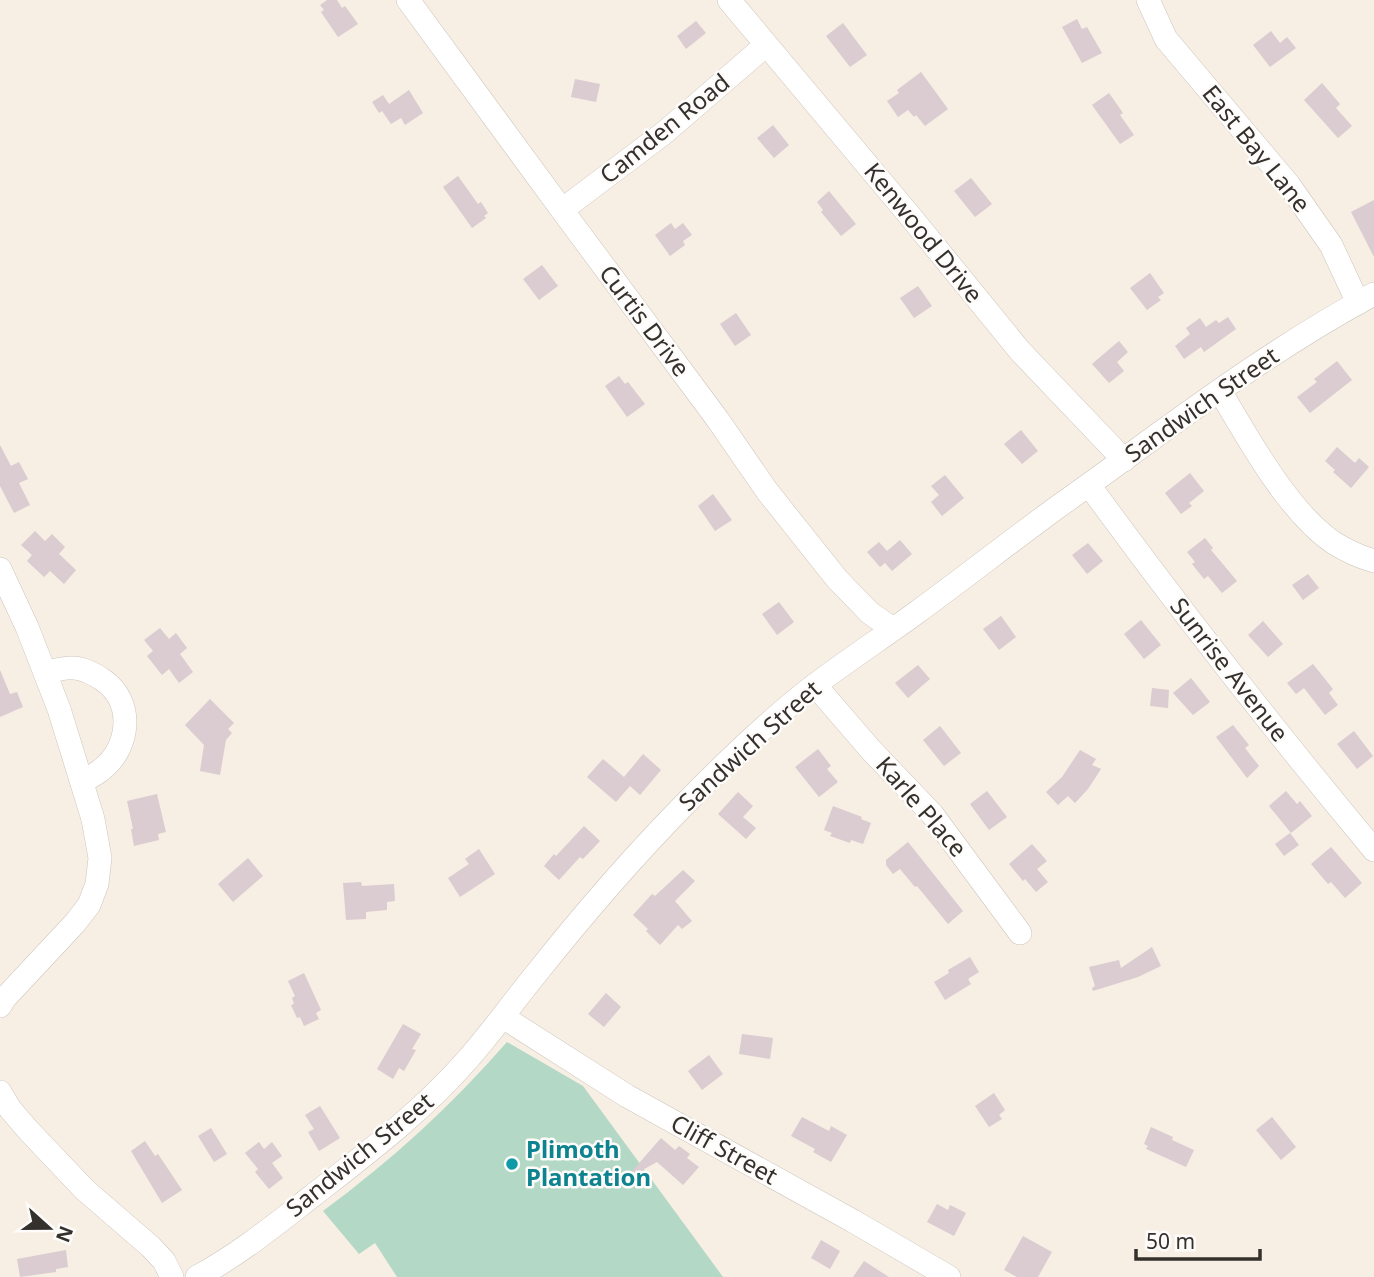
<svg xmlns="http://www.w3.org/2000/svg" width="1374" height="1277" font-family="'Noto Sans',sans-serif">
<rect width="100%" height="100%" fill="#f7eee4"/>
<path fill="#b3d8c6" d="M507,1042L583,1086L723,1277H397L375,1243L359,1254L323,1211C391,1161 452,1105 507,1042Z"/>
<g fill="#daccd0">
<path d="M327,0H337L342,8L345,6L358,24L338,37L321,12L324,10L320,5Z"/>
<path d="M1077,19L1082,29L1087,27L1102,53L1082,63L1062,27Z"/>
<path d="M696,21L706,33L686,49L677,36Z"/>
<path d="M843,23L867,55L850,67L826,36Z"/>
<path d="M1271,31L1280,43L1287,37L1296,48L1270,67L1253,45Z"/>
<path d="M921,72L948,109L925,126L916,115L914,117L908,110L898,117L887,101L899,93L897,90Z"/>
<path d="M575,79L600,84L596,102L571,97Z"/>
<path d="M1322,83L1340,104L1336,108L1352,126L1338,138L1304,100Z"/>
<path d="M409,90L423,113L405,125L401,118L391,124L382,111L379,113L372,102L383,95L389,104Z"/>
<path d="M1109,93L1123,113L1120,115L1134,135L1120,144L1092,105Z"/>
<path d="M773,125L789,145L774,158L757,138Z"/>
<path d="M458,176L478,204L481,202L488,213L484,216L486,218L472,228L443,187Z"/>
<path d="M971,178L992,204L975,217L954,191Z"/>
<path d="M829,191L856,224L841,236L821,212L823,210L817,202Z"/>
<path d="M1374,200V257L1351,212Z"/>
<path d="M671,223L675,229L683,223L692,235L683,241L685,245L670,256L655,235Z"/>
<path d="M542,265L558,286L539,300L523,279Z"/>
<path d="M1150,273L1164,293L1158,297L1161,300L1147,310L1130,288Z"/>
<path d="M918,286L932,306L914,318L900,298Z"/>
<path d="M736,313L751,335L735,346L720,324Z"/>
<path d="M1228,317L1236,329L1204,352L1201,347L1184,359L1175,346L1190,334L1186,328L1200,318L1206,327L1216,320L1219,323Z"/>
<path d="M1119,341L1128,352L1117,362L1124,371L1109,383L1092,364Z"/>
<path d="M1337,361L1352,380L1310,413L1297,397L1317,382L1314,379Z"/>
<path d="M619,376L625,384L628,382L645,404L627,417L605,386Z"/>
<path d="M1021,430L1038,451L1022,464L1004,444Z"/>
<path d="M0,445L11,466L19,462L28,479L19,483L30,505L14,513L0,486Z"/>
<path d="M1337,447L1355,463L1359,458L1369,467L1351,488L1333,472L1335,470L1325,461Z"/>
<path d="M1190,473L1204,491L1189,503L1192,506L1181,514L1165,493Z"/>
<path d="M945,475L964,498L942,516L931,502L939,495L931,486Z"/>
<path d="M713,494L732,520L715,531L698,506Z"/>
<path d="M35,531L45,541L52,534L65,547L59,554L76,570L64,584L50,571L44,577L27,561L32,555L21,545Z"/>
<path d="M1205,538L1213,548L1211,550L1237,581L1222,593L1208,576L1204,579L1192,564L1195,562L1187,552Z"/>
<path d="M900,540L912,554L892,571L885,563L880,567L867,552L879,542L887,551Z"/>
<path d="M1088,543L1103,561L1087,574L1072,555Z"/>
<path d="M1308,574L1319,588L1303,600L1292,585Z"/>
<path d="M779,602L794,622L777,635L762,614Z"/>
<path d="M1001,616L1016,637L999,650L983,629Z"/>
<path d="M1141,620L1161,645L1144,659L1124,634Z"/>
<path d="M1263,621L1283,644L1268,657L1248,635Z"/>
<path d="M160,628L169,639L176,633L187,648L180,654L193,672L179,683L169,669L162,675L147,656L153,651L144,640Z"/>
<path d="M1313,664L1333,689L1329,693L1338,705L1325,715L1304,688L1296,694L1287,683Z"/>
<path d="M918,665L930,679L908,698L895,683Z"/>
<path d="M0,670L10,694L17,692L23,707L0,717Z"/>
<path d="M1191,678L1210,702L1193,715L1173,693Z"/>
<path d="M1152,688L1169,690L1168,708L1150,706Z"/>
<path d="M210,699L234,723L228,729L232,733L226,740L220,775L200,771L204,745L185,725Z"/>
<path d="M1233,725L1249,745L1245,748L1259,766L1247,778L1216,737Z"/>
<path d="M940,726L961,753L944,766L923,740Z"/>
<path d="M1354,731L1373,756L1357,769L1337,744Z"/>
<path d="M818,749L831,766L827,769L838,782L819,797L795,767Z"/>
<path d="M1080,750L1096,759L1092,765L1101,769L1088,789L1075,803L1068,796L1058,805L1046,792L1062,777Z"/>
<path d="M643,754L661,770L640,795L630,786L616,802L587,777L603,759L624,777Z"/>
<path d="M987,791L1007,817L989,830L970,804Z"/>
<path d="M1286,791L1297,804L1300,801L1312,816L1291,833L1269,806Z"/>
<path d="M738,792L753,806L743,817L756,828L746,839L718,814Z"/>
<path d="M157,794L166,832L158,834L159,840L134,846L131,829H133L127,801Z"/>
<path d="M833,806L862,817L861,819L871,823L863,844L851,840L850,843L830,836L832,833L824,830Z"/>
<path d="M584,826L600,841L583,859L580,857L559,880L544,866L554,854L556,856Z"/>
<path d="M1290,833L1299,845L1284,856L1275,844Z"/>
<path d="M908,842L963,911L948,924L917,886L915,887L900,869L893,874L886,865V860Z"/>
<path d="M1032,844L1047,861L1037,869L1048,882L1036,892L1025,879L1023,881L1009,864Z"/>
<path d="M1331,847L1362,883L1345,898L1331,882L1328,884L1311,864Z"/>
<path d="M479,849L495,874L460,897L448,878L469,864L465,859Z"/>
<path d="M248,858L263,876L233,902L218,884Z"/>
<path d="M683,870L695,881L675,901L692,921L682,929L678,925L660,945L646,931L648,929L633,915L652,894L655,896Z"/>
<path d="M361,882L362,886L394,884L395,901L387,902V910L366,912V919L346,920L343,883Z"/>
<path d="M1152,947L1161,966L1138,977L1093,991L1092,988L1095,986L1089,967L1119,960L1121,968Z"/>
<path d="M970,957L979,972L968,979L971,984L945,1000L934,982L949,973L948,970Z"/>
<path d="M304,973L321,1010L316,1013L319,1019L304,1026L300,1017L297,1018L291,1005L294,1004L292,998L295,996L288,981Z"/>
<path d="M606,993L621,1007L604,1027L588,1014Z"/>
<path d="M403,1024L421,1034L412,1049L416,1050L404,1071L399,1068L393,1079L377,1069Z"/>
<path d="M742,1034L773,1038L770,1059L739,1054Z"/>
<path d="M709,1055L723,1074L702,1090L688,1071Z"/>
<path d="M994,1093L1005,1110L999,1115L1002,1119L989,1127L975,1106Z"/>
<path d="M320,1106L340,1138L319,1151L308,1132L314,1129L305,1115Z"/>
<path d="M802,1117L829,1131L831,1126L847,1135L831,1162L813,1152L815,1149L791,1136Z"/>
<path d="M1272,1117L1296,1147L1281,1160L1256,1130Z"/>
<path d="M1151,1127L1173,1137L1172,1140L1194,1150L1186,1167L1146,1149L1148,1146L1144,1144Z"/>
<path d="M211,1128L227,1154L214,1162L198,1136Z"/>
<path d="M661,1138L675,1150L679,1146L690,1154L687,1158L699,1167L683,1185L657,1162L628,1178L627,1177Z"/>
<path d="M145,1141L155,1156L158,1154L182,1190L162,1203L131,1151Z"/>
<path d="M259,1142L264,1149L272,1142L282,1156L272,1163L283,1178L269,1189L255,1172L258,1169L245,1153Z"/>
<path d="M937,1204L948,1210L950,1205L966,1213L954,1236L927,1222Z"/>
<path d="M1023,1236L1052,1252L1038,1277H1017L1004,1270Z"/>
<path d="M821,1240L840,1251L830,1269L811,1258Z"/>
<path d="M66,1250L68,1267L56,1269V1272L20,1277L17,1259Z"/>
<path d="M864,1261L889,1277H853Z"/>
</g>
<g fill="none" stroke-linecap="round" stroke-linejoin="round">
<g stroke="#cdc5bb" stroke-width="24">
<g id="minor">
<path d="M408,0L562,210L718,420L767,491L837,579L870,613L893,629"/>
<path d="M729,0L910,216L1020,351L1124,460"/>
<path d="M1148,0L1166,39L1289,185L1331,245L1358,303"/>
<path d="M562,210L664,133L766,45"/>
<path d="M1220,391C1248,438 1288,512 1334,543C1347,551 1360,557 1374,561"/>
<path d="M1089,485C1180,610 1275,731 1374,850"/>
<path d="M0,569L27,627L59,709L93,819L100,858L97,884L89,905L75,923L5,998L0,1006"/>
<path d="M46,672C54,671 64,667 73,668C83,668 96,675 103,680C135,702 130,748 101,770C95,775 88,778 82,782"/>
<path d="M815,685L871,750L932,814L1020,933"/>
<path d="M503,1017L627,1096L853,1221L949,1277"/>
<path d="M0,1092L10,1109L29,1131L85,1190L151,1247L164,1261L172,1277"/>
<path d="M197,1277C238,1255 275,1225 311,1197C366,1154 423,1111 468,1059C492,1032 513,1002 536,974C582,916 631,859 684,805C725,763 768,721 815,685C848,660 883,637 916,613C964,578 1011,541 1059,506C1162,433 1262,354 1374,294"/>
</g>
</g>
<use href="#minor" stroke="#fff" stroke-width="23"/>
</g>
<circle fill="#0f9aa8" stroke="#fefcfa" stroke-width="2.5" cx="512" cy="1164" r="7"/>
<g text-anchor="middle" stroke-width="5" stroke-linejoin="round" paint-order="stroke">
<g font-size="24" fill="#34312d" stroke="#fefcfa">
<text transform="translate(665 129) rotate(-39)" y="8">Camden Road</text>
<text transform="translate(1256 149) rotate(51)" y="8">East Bay Lane</text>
<text transform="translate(923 233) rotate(51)" y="8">Kenwood Drive</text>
<text transform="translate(644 321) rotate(53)" y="8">Curtis Drive</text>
<text transform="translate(1202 405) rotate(-35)" y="8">Sandwich Street</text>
<text transform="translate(1229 670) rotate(52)" y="8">Sunrise Avenue</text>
<text transform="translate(750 746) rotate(-42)" y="8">Sandwich Street</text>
<text transform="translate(921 807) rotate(49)" y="8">Karle Place</text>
<text transform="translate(724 1150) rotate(29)" y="8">Cliff Street</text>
<text transform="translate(360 1155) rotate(-39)" y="8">Sandwich Street</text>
</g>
<g font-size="24" font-weight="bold" fill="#0d838f" stroke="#fefcfa" text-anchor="start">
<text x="526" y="1158">Plimoth<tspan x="526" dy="28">Plantation</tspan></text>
</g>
</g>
<g transform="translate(49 1228) rotate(111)" stroke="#fefcfa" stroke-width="5" paint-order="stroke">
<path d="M0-5L12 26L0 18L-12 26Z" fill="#34312d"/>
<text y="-10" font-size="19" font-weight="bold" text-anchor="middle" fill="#34312d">N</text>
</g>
<path d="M1136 1249v10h124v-10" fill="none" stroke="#34312d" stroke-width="3.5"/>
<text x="1146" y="1249" font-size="21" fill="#34312d" stroke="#fefcfa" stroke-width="5" paint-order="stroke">50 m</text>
</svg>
